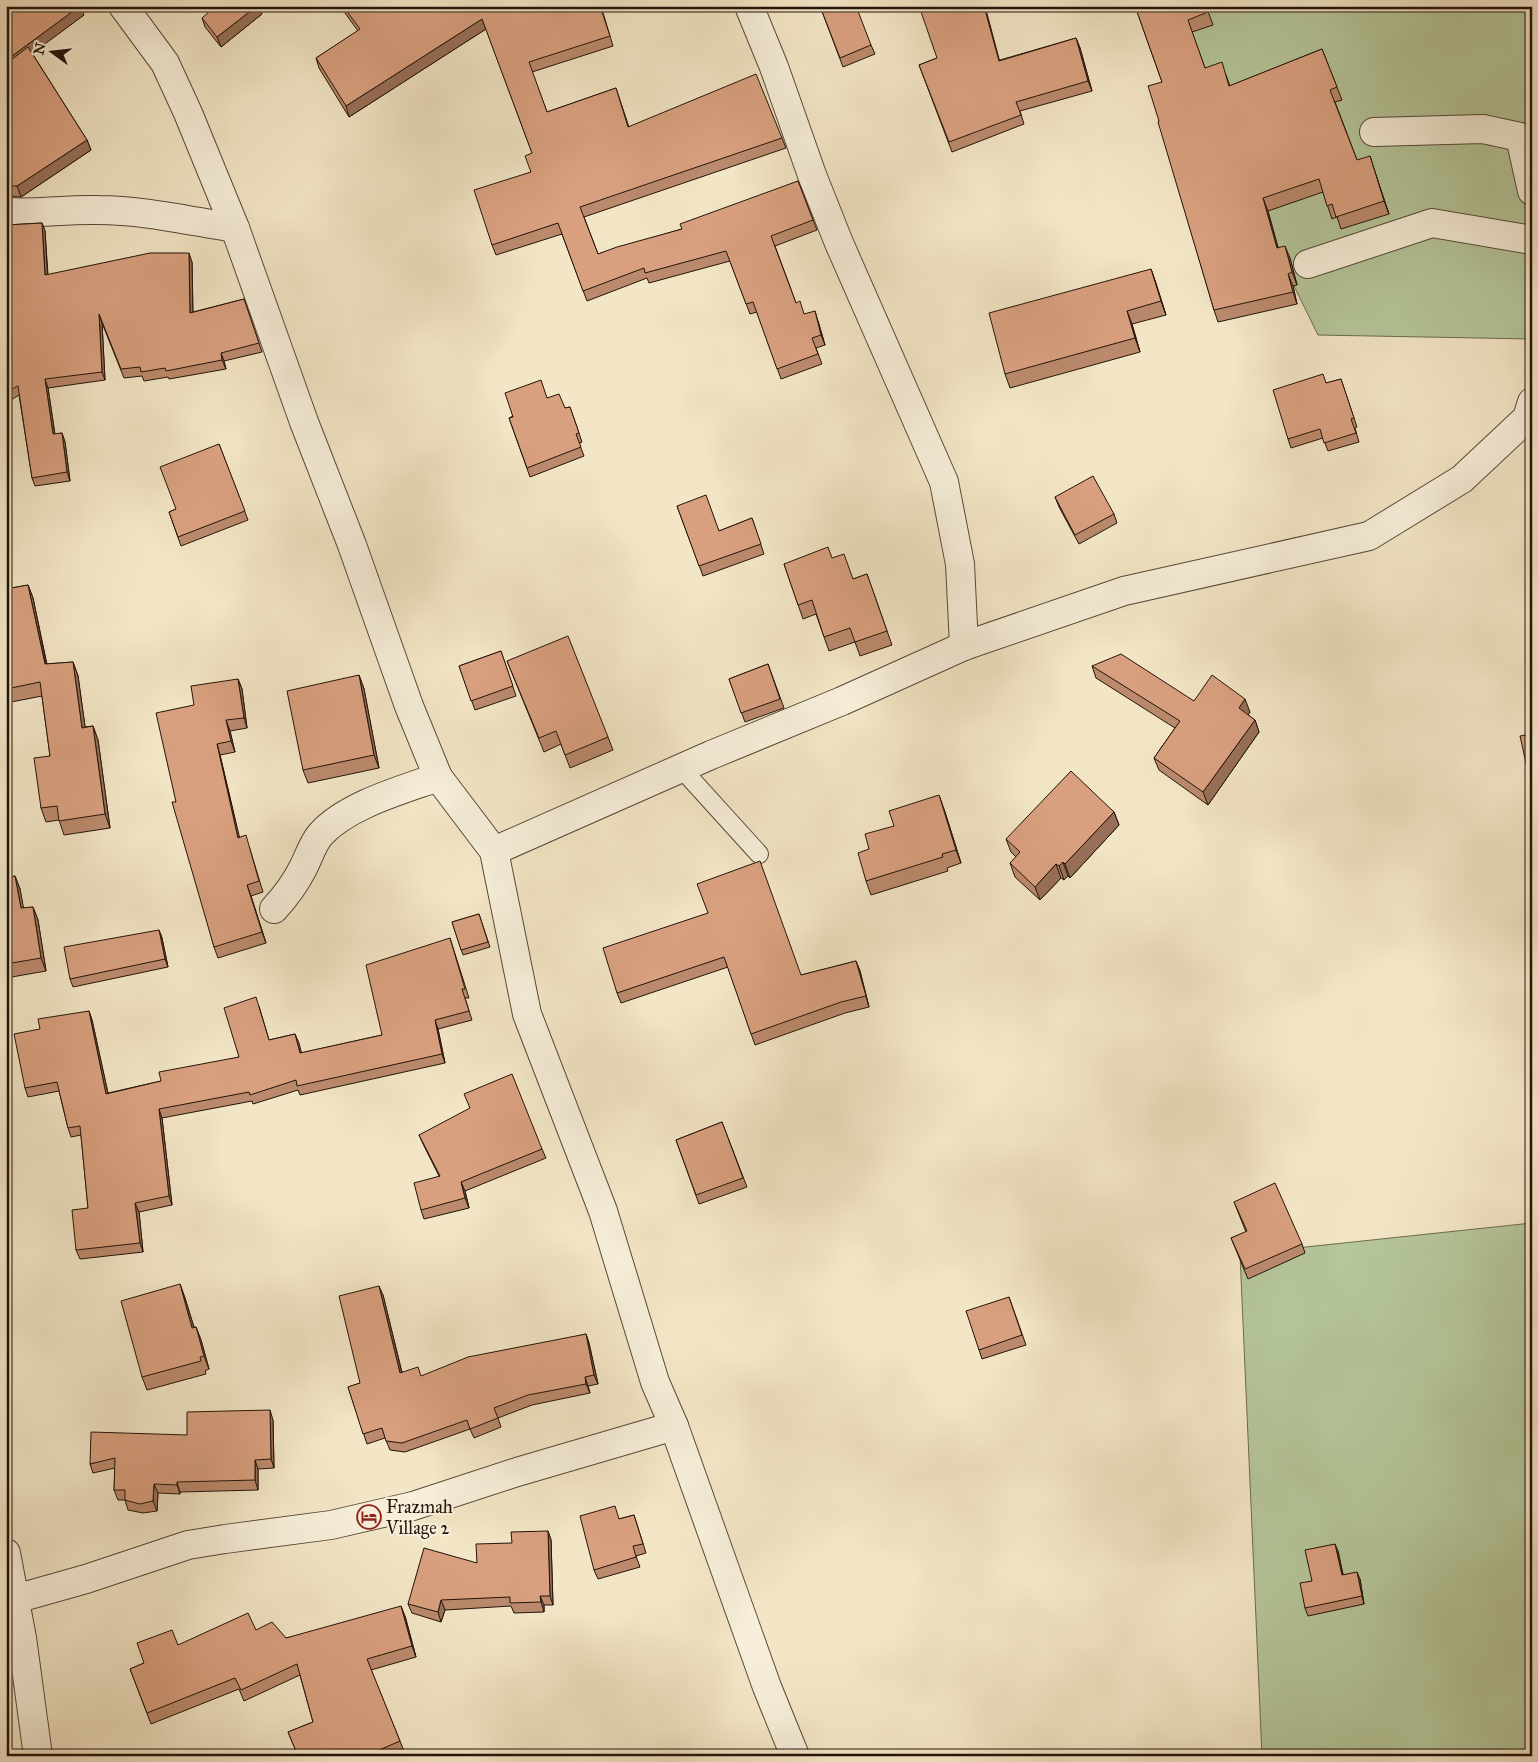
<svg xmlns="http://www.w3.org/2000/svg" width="1538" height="1762" font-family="'IM FELL Great Primer',serif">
<rect width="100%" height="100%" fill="#f3e6c6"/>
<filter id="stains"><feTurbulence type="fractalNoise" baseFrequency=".004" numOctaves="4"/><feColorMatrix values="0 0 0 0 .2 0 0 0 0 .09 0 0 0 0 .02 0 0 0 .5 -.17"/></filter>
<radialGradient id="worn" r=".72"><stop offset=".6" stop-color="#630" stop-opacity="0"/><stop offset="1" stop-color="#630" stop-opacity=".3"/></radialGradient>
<g fill="#b5c69a" stroke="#6c6c52">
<path d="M1157,6H1532V339L1318,335Z"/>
<path d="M1532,1223V1756H1262L1240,1254Z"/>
</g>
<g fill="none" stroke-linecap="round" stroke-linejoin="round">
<g stroke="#574839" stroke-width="20">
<path id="lane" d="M681,768L759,854"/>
</g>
<g stroke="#574839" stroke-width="30">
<g id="street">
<path d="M123,6L165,63L188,113L235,228L304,422L352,545L409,706L438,777L494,851L527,1014L603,1211L655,1382L674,1426L767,1687L795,1756"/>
<path d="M749,6L774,67L812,175L839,243L944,482L960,564L964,646"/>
<path d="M1374,132L1483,129L1520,137L1532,191"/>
<path d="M6,212C37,214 67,209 98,210C144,210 190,221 235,228"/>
<path d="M1308,264L1432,223L1532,240"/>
<path d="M494,851L711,755L842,701L964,646L1124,591L1369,536L1462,479L1527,418L1532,402"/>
<path d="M274,909C286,896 295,884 303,868C309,857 312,844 321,834C347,805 402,790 438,777"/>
<path d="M6,1553L22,1638L38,1756"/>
<path d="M15,1599L86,1579L188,1545L225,1539L331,1525L413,1506L517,1472L674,1426"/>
</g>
</g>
<use href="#lane" stroke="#f7efda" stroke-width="18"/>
<use href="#street" stroke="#f7efda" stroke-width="28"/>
</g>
<g fill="#bb8a6d" stroke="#23130a">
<path d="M6,6L84,15L32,53L87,140L91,150L21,197L6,196V64L11,60L6,54Z"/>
<path d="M340,6H517L518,8L525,6H601L613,46L532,72L547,112L616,88L629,127L782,138L786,148L584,217L598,254L682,229L798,181L817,230L775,246L796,303L804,314L818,321L825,345L816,348L822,364L781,379L757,312L750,314L730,261L649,283L647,278L587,301L562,234L496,255L492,245L531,172L532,153L486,29L349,117L319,68L316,58L358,31Z"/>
<path d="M692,6H711L695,12Z"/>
<path d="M820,6L871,45L875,54L843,67Z"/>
<path d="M1135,6H1206L1213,25L1192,32L1205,68L1226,75L1230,86L1322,49L1342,100L1335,102L1357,160L1374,169L1389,214L1341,229L1337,217L1332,219L1323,192L1268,211L1278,247L1290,258L1297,285L1293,286L1297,304L1218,322L1214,310L1159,121L1162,82Z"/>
<path d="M262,14L221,47L205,27L202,18Z"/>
<path d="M1076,38L1080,48L1092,91L1020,111L1024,124L952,152L919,65L937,58L1000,60Z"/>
<path d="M42,223L45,231L48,275L192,262L193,312L244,299L262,352L224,361L226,369L169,379L168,377L144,381L142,376L124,378L102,323L105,380L48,388L55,434L62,433L65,442L70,481L35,486L32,478L19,395L11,400L6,389V225Z"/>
<path d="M1151,269L1166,315L1132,324L1140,352L1010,388L1005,374Z"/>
<path d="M1341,379L1357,427L1355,428L1359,442L1328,451L1323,438L1291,448L1288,439L1326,383Z"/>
<path d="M548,398L565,408L570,407L582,442L579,443L584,456L530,477L509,418Z"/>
<path d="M219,444L248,520L181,546L169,512L176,509Z"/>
<path d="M1055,497L1114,514L1117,523L1079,544L1059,507Z"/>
<path d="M677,506L719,531L752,518L764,554L703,576Z"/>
<path d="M832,558L853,579L867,574L892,645L860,656L855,642L829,651L816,614L803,619L784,564Z"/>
<path d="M28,585L33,598L47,664L73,662L78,676L85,727L93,726L98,740L110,828L64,835L59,820L46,822L41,808L50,756L42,696L6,703V589Z"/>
<path d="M501,651L516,696L475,710L459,666Z"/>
<path d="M507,661L608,737L613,750L570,768L561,744L544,752Z"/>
<path d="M768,664L784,708L745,722L729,679Z"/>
<path d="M1092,666L1194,701L1250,712L1248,715L1255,720L1259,732L1208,805L1159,770L1154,758L1175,728L1096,678Z"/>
<path d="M359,675L364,689L379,768L308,783L303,770Z"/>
<path d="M238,679L242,689L247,728L230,731L235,752L220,755L239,837L249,846L263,892L251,896L266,943L218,958L214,947L176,802Z"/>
<path d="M1532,734V772H1529L1526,763Z"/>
<path d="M944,809L961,863L947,868L948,871L871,895L866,881L894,826Z"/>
<path d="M1114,812L1119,825L1070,878L1068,876L1064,880L1061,878L1040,900L1015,877L1010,863L1016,857L1011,852L1006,839Z"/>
<path d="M15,876L20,889L23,908L33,907L38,920L46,971L6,978V878Z"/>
<path d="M708,913L801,975L856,961L860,971L869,1007L845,1013L755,1045L728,967L621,1003L617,993Z"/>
<path d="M479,914L490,947L463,955L452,922Z"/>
<path d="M159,930L162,938L168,967L73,987L70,979Z"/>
<path d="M450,938L469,998H465L472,1020L438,1029L445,1063L300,1095L298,1090L253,1104L252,1101L162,1118L172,1205L139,1212L143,1252L80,1259L76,1250L88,1208L81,1135L71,1137L68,1128L59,1091L28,1097L25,1088L40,1029L89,1011L92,1020L108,1093L161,1081L239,1057L259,1006L269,1040L295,1034L301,1053L382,1035Z"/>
<path d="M722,1122L747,1187L699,1204L676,1140Z"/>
<path d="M419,1135L542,1149L546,1158L465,1191L469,1208L424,1219L421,1210L439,1176L423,1144Z"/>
<path d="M1234,1202L1302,1244L1305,1253L1248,1279L1231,1238L1246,1232Z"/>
<path d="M180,1284L185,1298L194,1327H196L201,1340L209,1369L205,1371L206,1374L147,1390L142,1377Z"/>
<path d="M383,1295L402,1372L421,1376L586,1334L589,1343L598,1384L588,1386L590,1393L532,1405L498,1418L501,1427L474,1438L470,1429L405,1452L390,1450L385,1438L367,1444L348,1387L360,1383Z"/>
<path d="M1009,1297L1026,1345L982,1359L979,1350Z"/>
<path d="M273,1420L274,1468L258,1469V1490L180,1492V1494L158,1493L157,1511L143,1513L128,1510L125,1500H118L114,1490L115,1468L93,1473L90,1464L187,1435Z"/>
<path d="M634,1515L646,1553L636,1556L640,1567L598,1579L594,1570L619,1519Z"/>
<path d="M548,1531L551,1540L553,1605H544V1612L514,1613L511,1606L445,1610L441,1622L412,1613L408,1604L512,1543Z"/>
<path d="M1338,1551L1343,1574L1360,1579L1364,1604L1308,1616L1305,1608L1312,1581Z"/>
<path d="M405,1616L416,1657L371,1670L404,1751L394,1756H298L288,1732L313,1722L300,1675L244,1701L239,1689L151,1724L130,1669L144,1663L178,1645L256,1630L286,1638Z"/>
</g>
<g fill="#987059" stroke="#23130a">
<path d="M80,6L84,15L15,66L12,56Z"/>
<path d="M257,6H259L262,14L221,47L217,37Z"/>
<path d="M984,6H985L1002,70L999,61Z"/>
<path d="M482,19L486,29L349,117L346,106Z"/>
<path d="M1076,38L1080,48L1092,91L1088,81Z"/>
<path d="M87,140L91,150L21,197L17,186Z"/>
<path d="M1370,156L1374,169L1389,214L1384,201Z"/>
<path d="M1263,198L1268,211L1281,260L1277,248Z"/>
<path d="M42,223L45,231L48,284L45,275Z"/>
<path d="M1285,246L1290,258L1297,285L1292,272Z"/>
<path d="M189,253L192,262L193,322L190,313Z"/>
<path d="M1151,269L1156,283L1166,315L1161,301Z"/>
<path d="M1288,274L1293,286L1297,304L1293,292Z"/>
<path d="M815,311L818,321L825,345L821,335Z"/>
<path d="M1127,311L1132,324L1140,352L1135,338Z"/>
<path d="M99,314L102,323L105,380L102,372Z"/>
<path d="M221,353L224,361L226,369L222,360Z"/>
<path d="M45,379L48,388L56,443L53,434Z"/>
<path d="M62,433L65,442L70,481L67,472Z"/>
<path d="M28,585L33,598L49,678L45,664Z"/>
<path d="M73,662L78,676L87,741L82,728Z"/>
<path d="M359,675L364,689L379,768L374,755Z"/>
<path d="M238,679L242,689L247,728L244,718Z"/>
<path d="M1245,699L1250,712L1243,721L1239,708Z"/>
<path d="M226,720L230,731L235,752L231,741Z"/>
<path d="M1255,720L1259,732L1208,805L1203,792Z"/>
<path d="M93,726L98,740L110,828L105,814Z"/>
<path d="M217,744L220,755L242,848L238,838Z"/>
<path d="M939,795L944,809L961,863L956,850Z"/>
<path d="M1114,812L1119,825L1070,878L1065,864Z"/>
<path d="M1063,862L1068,876L1064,880L1059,866Z"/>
<path d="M1056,864L1061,878L1040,900L1035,887Z"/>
<path d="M15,876L20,889L26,921L21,908Z"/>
<path d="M247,885L251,896L266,943L262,932Z"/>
<path d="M33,907L38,920L46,971L41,958Z"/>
<path d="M159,930L162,938L168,967L165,959Z"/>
<path d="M856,961L860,971L869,1007L866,996Z"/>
<path d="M89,1011L92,1020L110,1103L106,1094Z"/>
<path d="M435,1020L438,1029L445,1063L442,1054Z"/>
<path d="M295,1034L299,1043L304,1062L300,1053Z"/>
<path d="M159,1109L162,1118L172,1205L169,1196Z"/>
<path d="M461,1182L465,1191L469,1208L465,1198Z"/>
<path d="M135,1203L139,1212L143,1252L140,1243Z"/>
<path d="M180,1284L185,1298L198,1341L192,1328Z"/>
<path d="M379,1286L383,1295L404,1382L400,1373Z"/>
<path d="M196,1327L201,1340L209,1369L204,1356Z"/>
<path d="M586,1334L589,1343L598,1384L594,1375Z"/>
<path d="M585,1377L588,1386L590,1393L586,1384Z"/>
<path d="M270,1410L273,1420L274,1468L271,1459Z"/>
<path d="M255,1460L258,1469V1490L255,1480Z"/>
<path d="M177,1482L180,1492V1494L177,1485Z"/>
<path d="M154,1484L158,1493L157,1511L153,1501Z"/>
<path d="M548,1531L551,1540L553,1605L550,1596Z"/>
<path d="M1335,1544L1338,1551L1344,1582L1342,1575Z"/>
<path d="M1357,1572L1360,1579L1364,1604L1362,1596Z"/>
<path d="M540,1596L544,1605V1612L541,1602Z"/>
<path d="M441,1600L445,1610L441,1622L438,1612Z"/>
<path d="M401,1606L405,1616L416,1657L412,1646Z"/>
</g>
<g fill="#d9a07f" stroke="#23130a">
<path d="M6,6H80L12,56L6,49Z"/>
<path d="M216,6H257L217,37L202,18Z"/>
<path d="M343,6H517L518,8L525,6H600L610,36L529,62L547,112L616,88L628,127L756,74L782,138L580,207L598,254L617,247L682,229L680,224L798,181L813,220L771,236L796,303L800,301L804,314L815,311L821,335L812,338L818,354L777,369L753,302L746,304L726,251L645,273L644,268L583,291L558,223L492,245L474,190L531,172L525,156L532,153L482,19L346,106L316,58L360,29Z"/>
<path d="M820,6H856L871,45L840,58Z"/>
<path d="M919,6H984L999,61L1076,38L1088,81L1016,102L1021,115L949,142L919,65L937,58Z"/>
<path d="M1135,6H1206L1208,12L1188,20L1205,68L1222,62L1229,86L1322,49L1337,87L1330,90L1357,160L1370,156L1384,201L1336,217L1332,204L1327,206L1319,179L1263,198L1277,248L1285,246L1292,272L1288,274L1293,292L1214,310L1158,122L1159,121L1148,86L1162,82Z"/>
<path d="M28,47L87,140L17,186H6V64Z"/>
<path d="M42,223L45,275L150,253H189L190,313L244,299L259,343L221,353L222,360L166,371L165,368L141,372L140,367L121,369L99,314L102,372L45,379L53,434L62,433L67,472L32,478L18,386L8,391L6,388V225Z"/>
<path d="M1151,269L1161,301L1127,311L1135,338L1005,374L989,313Z"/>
<path d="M1323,374L1326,383L1341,379L1354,418L1351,419L1356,433L1324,443L1320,429L1288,439L1273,390Z"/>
<path d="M541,380L547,398L559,394L565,408L570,407L579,433L576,434L581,447L527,468L509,418L513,417L505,393Z"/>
<path d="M219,444L245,511L178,537L169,512L176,509L160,467Z"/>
<path d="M1093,476L1114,514L1075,535L1055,497Z"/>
<path d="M706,495L719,531L752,518L761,544L699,566L677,506Z"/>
<path d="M828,547L832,558L844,554L853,579L867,574L887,631L855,642L850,628L824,637L812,600L798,605L784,564Z"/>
<path d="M28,585L45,664L73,662L82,728L93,726L105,814L59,821L57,806L41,808L34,758L50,756L40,682L6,689V589Z"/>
<path d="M568,636L608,737L565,755L556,731L539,738L507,661Z"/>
<path d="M501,651L513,686L471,701L459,666Z"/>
<path d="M1121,654L1194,701L1212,675L1245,699L1239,708L1255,720L1203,792L1154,758L1180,721L1092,666Z"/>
<path d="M768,664L780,699L741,713L729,679Z"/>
<path d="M359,675L374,755L303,770L287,691Z"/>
<path d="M238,679L244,718L226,720L231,741L217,744L238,838L246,835L259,881L247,885L262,932L214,947L172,802H176L156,713L194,705L191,686Z"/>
<path d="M1532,734V762L1526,763L1520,736Z"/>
<path d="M1071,771L1114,812L1065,864L1063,862L1059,866L1056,864L1035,887L1010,863L1020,852L1006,839Z"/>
<path d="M939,795L956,850L942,854L943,857L866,881L858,853L869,849L865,834L894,826L889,811Z"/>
<path d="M760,861L801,975L856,961L866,996L841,1002L751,1034L724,957L617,993L603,948L708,913L697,884Z"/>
<path d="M15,876L21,908L33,907L41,958L6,964V878Z"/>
<path d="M479,914L488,942L461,950L452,922Z"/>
<path d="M159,930L165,959L70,979L64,947Z"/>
<path d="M450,938L465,989H462L469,1011L435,1020L442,1054L297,1086L296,1080L250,1095L249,1092L159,1109L169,1196L135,1203L140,1243L76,1250L72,1210L88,1208L80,1126L68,1128L57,1082L25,1088L14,1034L40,1029L38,1019L89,1011L106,1094L161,1081L159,1072L239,1057L224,1008L256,997L269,1040L295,1034L300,1053L382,1035L366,965Z"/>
<path d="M512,1074L542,1149L461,1182L465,1198L421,1210L414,1183L440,1176L419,1135L470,1108L464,1094Z"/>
<path d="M722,1122L743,1178L696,1195L676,1140Z"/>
<path d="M1275,1183L1302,1244L1245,1269L1231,1238L1247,1231L1234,1202Z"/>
<path d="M180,1284L192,1328L196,1327L204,1356L200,1357L201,1361L142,1377L121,1301Z"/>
<path d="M379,1286L400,1373L418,1367L421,1376L468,1357L586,1334L594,1375L585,1377L586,1384L528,1395L494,1408L498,1418L470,1429L467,1420L402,1443L386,1441L382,1428L363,1434L348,1387L360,1383L339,1296Z"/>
<path d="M1009,1297L1022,1335L979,1350L966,1311Z"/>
<path d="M270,1410L271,1459L255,1460V1480L177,1482V1485L154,1484L153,1501L140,1504L125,1500V1490H114L115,1458L90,1464L91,1432L187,1435V1412Z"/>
<path d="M615,1506L619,1519L634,1515L643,1544L633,1546L636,1557L594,1570L580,1516Z"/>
<path d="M548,1531L550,1596H540L541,1602L510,1603V1597L441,1600L438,1612L408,1604L424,1548L477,1563L476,1544L512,1543L511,1532Z"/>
<path d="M1335,1544L1342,1575L1357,1572L1362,1596L1305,1608L1300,1583L1312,1581L1305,1550Z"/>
<path d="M401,1606L412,1646L367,1659L400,1741L377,1751L379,1756H298L288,1732L313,1722L297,1664L241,1690L235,1678L147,1713L130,1669L144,1663L137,1643L172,1630L178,1645L248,1613L256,1630L272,1622L286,1638Z"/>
</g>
<defs>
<g id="hotel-ring" transform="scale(1.25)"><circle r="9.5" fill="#f7efda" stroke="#8f2418" stroke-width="1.5"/><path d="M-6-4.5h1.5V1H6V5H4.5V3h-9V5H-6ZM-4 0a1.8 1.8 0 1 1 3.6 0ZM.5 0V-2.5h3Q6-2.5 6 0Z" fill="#8f2418"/></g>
</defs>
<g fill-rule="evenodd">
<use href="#hotel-ring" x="369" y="1517"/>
</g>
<g text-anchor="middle" stroke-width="4.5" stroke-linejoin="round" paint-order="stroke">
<g font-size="18" fill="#23130a" stroke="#f7efda" text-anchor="start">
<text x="386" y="1513">Frazmah<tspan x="386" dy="21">Village 2</tspan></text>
</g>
</g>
<rect width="1538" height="1762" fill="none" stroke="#f3e6c6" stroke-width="25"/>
<rect x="8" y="8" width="1523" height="1747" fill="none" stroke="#23130a" stroke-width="2.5"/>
<rect x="12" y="12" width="1513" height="1737" fill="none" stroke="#23130a"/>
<g transform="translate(52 52) rotate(285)" stroke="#f7efda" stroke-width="4" paint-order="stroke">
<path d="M0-4L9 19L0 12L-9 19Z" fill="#23130a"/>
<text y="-8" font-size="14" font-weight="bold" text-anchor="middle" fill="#23130a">N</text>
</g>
<rect width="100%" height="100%" filter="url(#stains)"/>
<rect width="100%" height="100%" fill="url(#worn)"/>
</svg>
